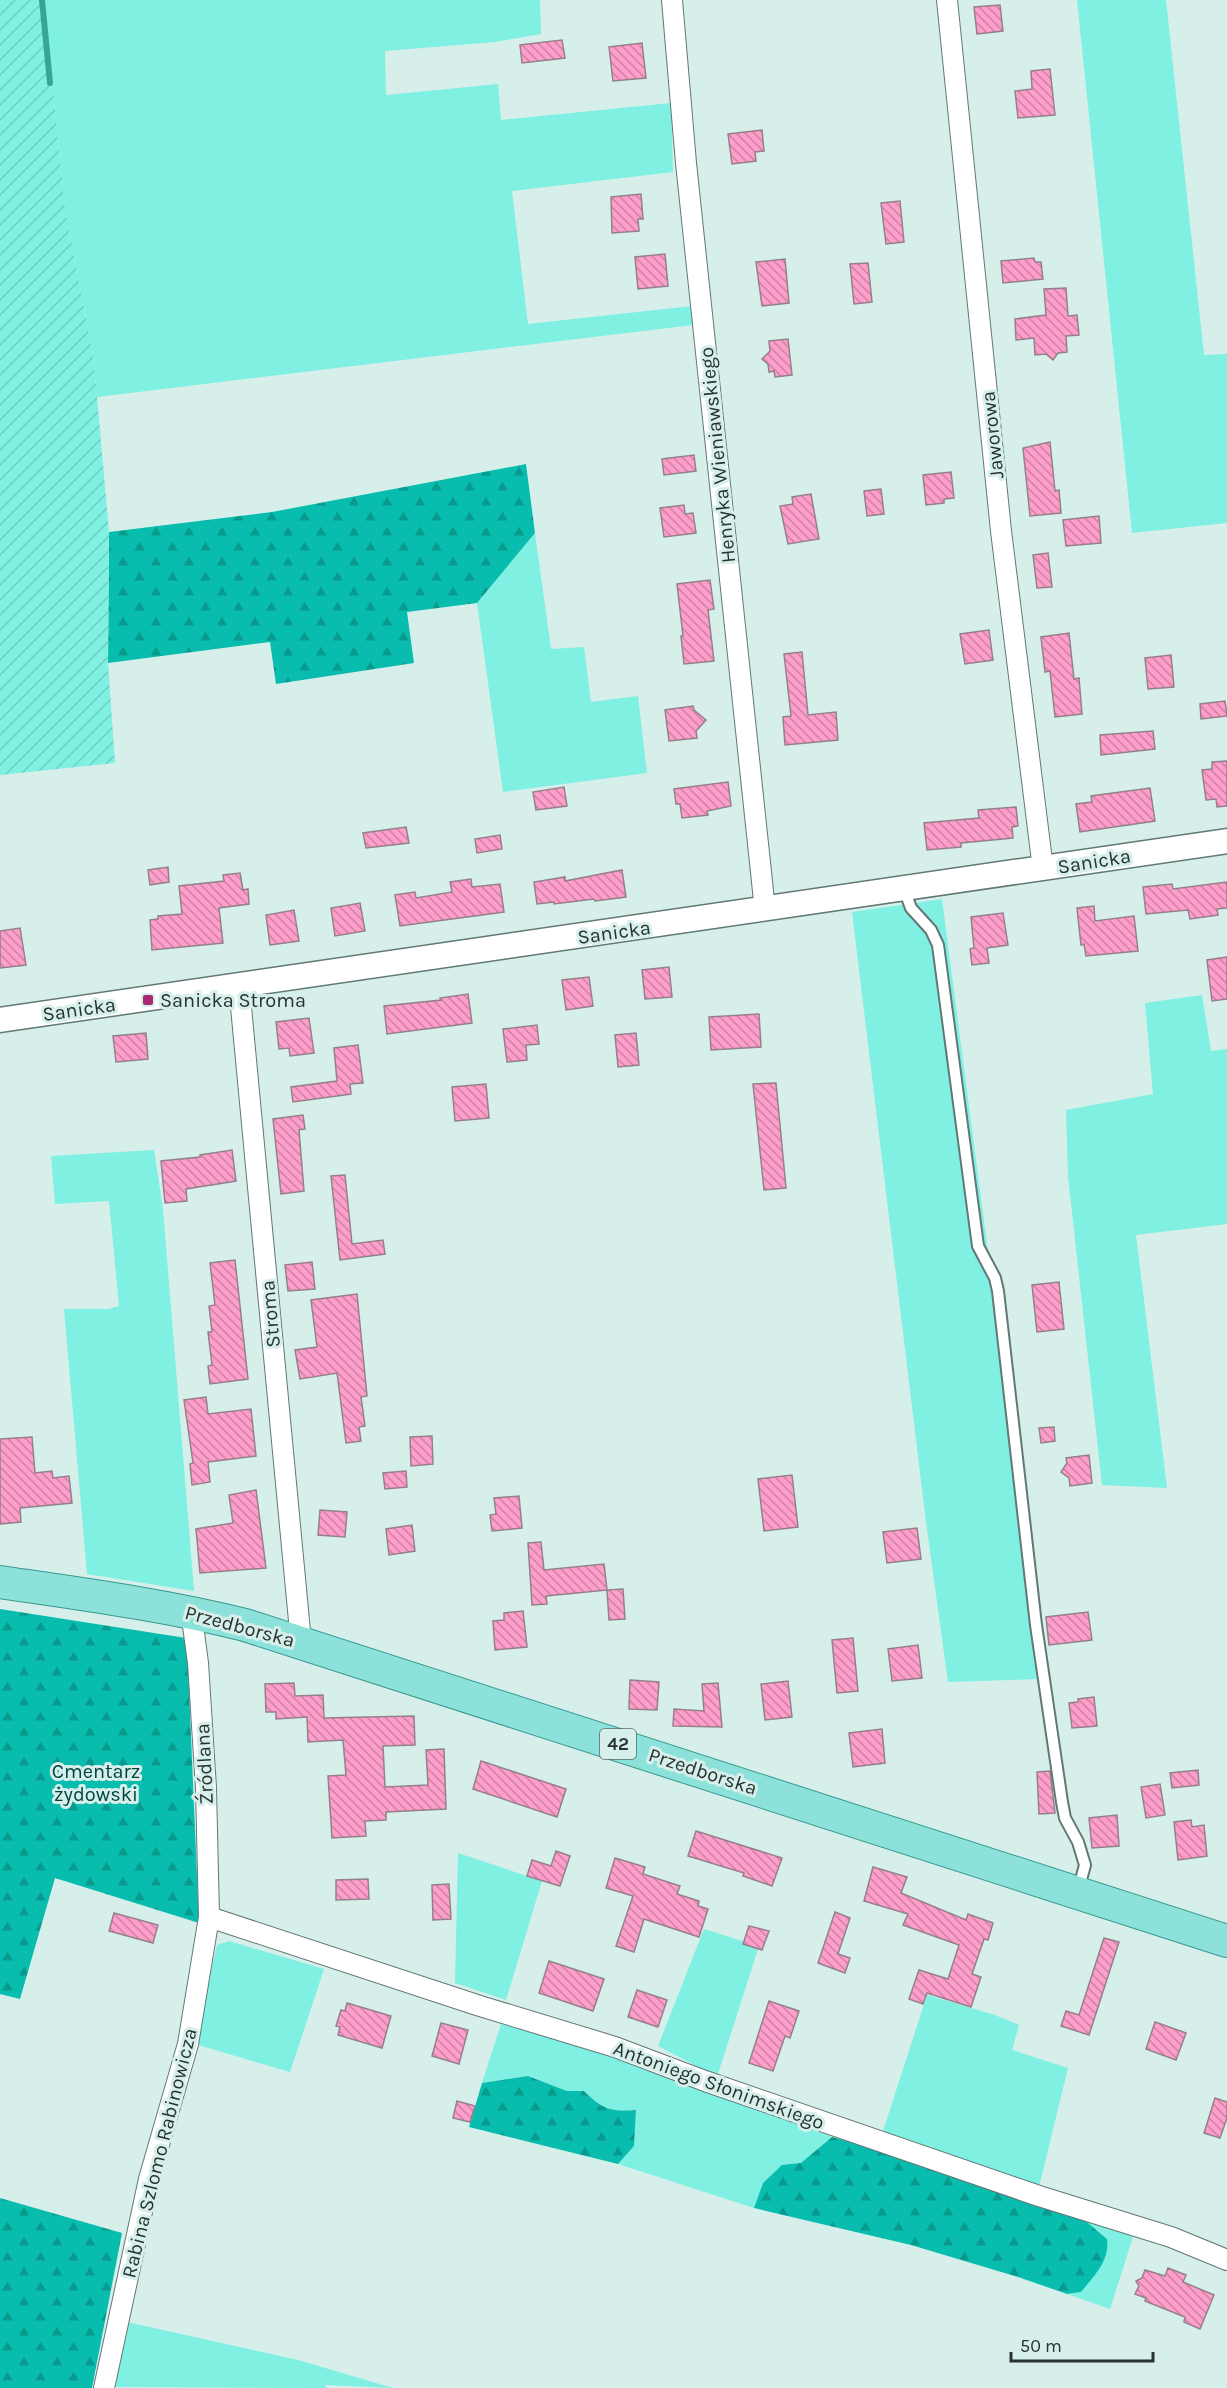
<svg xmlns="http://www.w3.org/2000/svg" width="1227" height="2388" font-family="Karla,sans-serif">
<defs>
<pattern id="forest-firs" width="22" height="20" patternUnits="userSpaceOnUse" patternTransform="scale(1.5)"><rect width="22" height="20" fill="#08bdae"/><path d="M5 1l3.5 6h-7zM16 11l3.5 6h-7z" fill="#099a8e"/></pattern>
<pattern id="garden-furrows" width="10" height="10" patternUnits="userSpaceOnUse" patternTransform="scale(1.5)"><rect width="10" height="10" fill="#7ff0e2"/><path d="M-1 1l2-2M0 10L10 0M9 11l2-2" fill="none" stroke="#6ecec2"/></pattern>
<pattern id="building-back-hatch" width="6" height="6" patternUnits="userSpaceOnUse" patternTransform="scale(1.5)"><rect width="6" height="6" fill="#fe9ecb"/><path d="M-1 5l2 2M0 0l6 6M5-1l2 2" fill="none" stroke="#ce81a5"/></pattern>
</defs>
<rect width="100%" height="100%" fill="#d6efeb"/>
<g fill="#7ff0e2">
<path d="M44,0H540L541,34L495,42L385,51L386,95L498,84L501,120L671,103L673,172L512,191L528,324L692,306L693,325L97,397L93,355L65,208Z"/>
<path d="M1077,0H1166L1204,355L1227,354V523L1132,533Z"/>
<path d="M535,533L551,649L584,647L591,702L638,696L647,773L503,792L477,603Z"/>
<path d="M942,899L1006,1390L1039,1679L948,1682L926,1522L852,912Z"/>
<path d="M1202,995L1211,1051L1227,1049V1224L1136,1235L1167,1488L1102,1485L1068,1176L1066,1110L1153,1094L1145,1003Z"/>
<path d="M154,1150L163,1209L194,1591L87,1574L64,1309H109L119,1306L109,1201L55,1204L51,1156Z"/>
<path d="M458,1853L542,1881L506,2000L455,1983Z"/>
<path d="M704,1929L759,1946L717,2077L658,2046Z"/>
<path d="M229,1941L324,1969L290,2072L195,2044L217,1945Z"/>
<path d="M927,1995L995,2015L1019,2025L1012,2050L1068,2068L1039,2187L883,2131Z"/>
<path d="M501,2024L639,2063L832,2137L801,2164L763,2183L754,2208L618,2164L634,2146L636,2110C610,2112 602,2109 584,2091H567L528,2076L482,2083Z"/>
<path d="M1081,2217L1133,2237L1110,2309L1067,2294L1081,2292L1107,2239Z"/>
<path d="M123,2321L298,2360L393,2388L325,2385L327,2388L111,2387Z"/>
</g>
<g fill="url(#forest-firs)">
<path d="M526,464L535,533L477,603L407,612L414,663L276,684L270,642L108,663L109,532L272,512Z"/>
<path d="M0,1609L186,1638L188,1666L199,1923L55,1878L20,1999L0,1994Z"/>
<path d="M528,2076L567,2091H584C602,2109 611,2112 636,2110L634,2146L618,2164L469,2127L482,2083Z"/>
<path d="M832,2137L923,2162L1081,2217L1107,2239C1110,2261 1094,2276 1081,2292L1067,2294L1021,2278L911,2245L754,2208L763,2183L782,2165L801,2163Z"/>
<path d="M0,2198L122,2233L92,2388H0Z"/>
</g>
<path fill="url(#garden-furrows)" d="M0,0H44L65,208L93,355L97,397L109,532L108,663L115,763L0,775Z"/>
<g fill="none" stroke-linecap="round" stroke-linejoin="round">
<path stroke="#35a599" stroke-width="6" d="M42,0L50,83"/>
</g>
<g fill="url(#building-back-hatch)" stroke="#958089" stroke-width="1.5">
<path d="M1000,5L1003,31L977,34L974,7Z"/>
<path d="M562,40L565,58L522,63L520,45Z"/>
<path d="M642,43L646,78L613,81L609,47Z"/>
<path d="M1050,69L1055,115L1018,118L1015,91L1032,89L1031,71Z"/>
<path d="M762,130L764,151L755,152L756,161L732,164L728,134Z"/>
<path d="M641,194L643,219H638L639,231L612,233L611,197Z"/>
<path d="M900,201L904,242L886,244L881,203Z"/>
<path d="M665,254L668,286L638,289L635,257Z"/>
<path d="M1034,258L1035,262H1041L1043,279L1003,283L1001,261Z"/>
<path d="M785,259L789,303L762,306L756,262Z"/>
<path d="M868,263L872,302L854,304L850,264Z"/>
<path d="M1066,288L1068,316L1077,315L1079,335L1066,336L1067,352L1058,353L1053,360L1046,354L1035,355L1034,338L1016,340L1015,319L1046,315L1044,289Z"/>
<path d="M788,339L792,375L775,377L774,371L769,372L768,364L762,359L770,351L769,341Z"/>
<path d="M1050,442L1055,491L1059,490L1061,513L1030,516L1023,448Z"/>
<path d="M694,455L696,471L664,475L662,459Z"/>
<path d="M951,472L954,498L944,499V503L926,505L923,475Z"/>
<path d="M881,489L884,514L867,516L864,491Z"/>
<path d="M811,494L819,539L788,544L780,506L793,504L792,497Z"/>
<path d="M684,505L685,514L693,513L696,533L664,537L660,508Z"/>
<path d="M1099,516L1101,543L1066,546L1063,520Z"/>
<path d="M1048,553L1052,587L1037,588L1033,555Z"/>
<path d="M710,580L714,609L708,610L714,661L684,664L681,636H683L677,584Z"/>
<path d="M989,630L993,660L965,664L960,634Z"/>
<path d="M1069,633L1074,679L1079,678L1082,714L1055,717L1050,671L1045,672L1041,637Z"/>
<path d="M802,652L808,715L836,712L838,740L785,745L783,717L791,716L784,654Z"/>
<path d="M1171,655L1174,687L1148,689L1145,658Z"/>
<path d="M1225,701L1227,716L1201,719L1200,704Z"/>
<path d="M693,706L694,710L706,720L696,731L697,738L669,741L665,710Z"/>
<path d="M1153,731L1155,749L1101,755L1100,735Z"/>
<path d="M1227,761V806L1217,807L1216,799L1206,800L1202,770L1212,769V762Z"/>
<path d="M728,782L731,806L707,811L708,815L682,818L680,804H676L674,789Z"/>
<path d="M564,787L567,806L536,810L533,792Z"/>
<path d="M1150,788L1155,821L1080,832L1076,804L1092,802L1091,796Z"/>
<path d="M1016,807L1018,826L1012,827L1013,838L961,843V847L927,850L924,823L979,818L978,810Z"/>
<path d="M406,827L409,843L366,848L363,833Z"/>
<path d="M500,835L502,849L477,853L475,839Z"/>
<path d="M168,867L169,882L150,885L148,870Z"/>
<path d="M622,870L626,897L595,901L594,899L554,904V902L537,904L534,882L565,877V881Z"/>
<path d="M240,873L243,890L248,889L249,904L219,908L223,943L152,950L150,920L158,919V916L182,914L179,886L224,881L223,875Z"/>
<path d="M471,879L472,887L500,884L504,912L400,926L395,895L415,892L416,898L452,892L450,882Z"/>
<path d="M1227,882V908L1217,909L1218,915L1190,919L1188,910L1146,914L1143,887L1172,884L1173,889Z"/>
<path d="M360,903L365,931L335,936L331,908Z"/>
<path d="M1094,906L1095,921L1134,916L1138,951L1086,956L1084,944L1081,945L1077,908Z"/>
<path d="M294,910L299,941L270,945L266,915Z"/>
<path d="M1003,913L1008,945L987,948L989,963L972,965L970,949L974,948L971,917Z"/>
<path d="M20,928L26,965L0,968V931Z"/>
<path d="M1227,957V999L1212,1001L1207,960Z"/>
<path d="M669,967L672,997L645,999L642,970Z"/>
<path d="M589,977L593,1006L566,1010L562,980Z"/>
<path d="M468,994L472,1023L387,1034L384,1006L441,1000L440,998Z"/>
<path d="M759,1014L761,1047L711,1050L709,1017Z"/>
<path d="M309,1018L314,1053L290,1056L289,1048L279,1049L276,1022Z"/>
<path d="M537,1025L539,1044L526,1045L527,1060L507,1062L503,1029Z"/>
<path d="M146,1033L148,1059L116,1062L113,1036Z"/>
<path d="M636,1033L639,1065L618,1067L615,1035Z"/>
<path d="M358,1045L363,1083L350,1084L351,1094L293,1102L291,1087L337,1081L334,1048Z"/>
<path d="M776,1083L786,1188L764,1190L753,1084Z"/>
<path d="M486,1084L489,1118L455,1121L452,1087Z"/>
<path d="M303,1115L305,1129L299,1130L304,1191L281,1194L273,1119Z"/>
<path d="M232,1150L236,1181L186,1189L187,1201L165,1203L161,1161L200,1157V1155Z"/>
<path d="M345,1175L352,1244L383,1240L385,1254L340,1260L331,1176Z"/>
<path d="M235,1260L248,1379L210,1384L208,1366L212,1365L208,1332H212L209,1306L215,1305L210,1263Z"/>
<path d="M312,1262L315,1289L288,1291L285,1265Z"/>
<path d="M1059,1282L1064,1329L1037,1332L1032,1285Z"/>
<path d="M357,1294L367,1396L361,1397L365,1426L359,1427L361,1441L346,1443L337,1373L300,1379L295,1350L317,1347L311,1300Z"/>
<path d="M206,1397L208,1414L251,1409L256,1456L208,1462L210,1482L192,1485L190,1464L193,1463L184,1400Z"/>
<path d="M1054,1427L1055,1441L1041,1443L1039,1428Z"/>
<path d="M432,1436L433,1464L411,1466L410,1437Z"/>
<path d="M32,1437L35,1473L52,1471L53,1478L69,1476L72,1503L20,1508L21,1522L0,1524V1439Z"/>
<path d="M1089,1455L1092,1483L1070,1486L1069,1478L1061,1472L1067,1463L1066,1458Z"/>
<path d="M406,1471L407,1487L385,1489L383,1473Z"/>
<path d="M792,1475L798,1527L764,1531L758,1479Z"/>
<path d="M256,1490L266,1568L200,1573L196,1529L233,1523L229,1495Z"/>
<path d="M519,1496L522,1528L492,1531L490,1515L496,1514L494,1498Z"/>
<path d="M320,1510L347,1512L345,1537L318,1535Z"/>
<path d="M412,1525L415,1551L389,1555L386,1529Z"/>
<path d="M917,1528L921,1559L887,1563L883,1532Z"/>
<path d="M541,1542L544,1570L604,1564L607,1590L623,1589L625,1619L609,1620L607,1590L546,1596L547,1604L532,1605L528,1543Z"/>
<path d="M523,1611L527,1647L495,1650L493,1621L504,1620V1613Z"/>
<path d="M1088,1612L1092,1640L1049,1645L1046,1617Z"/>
<path d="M853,1638L858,1691L837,1693L832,1640Z"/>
<path d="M918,1645L922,1678L892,1681L888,1649Z"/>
<path d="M630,1680L659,1682L657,1710L629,1709Z"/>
<path d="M788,1681L792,1717L765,1720L761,1684Z"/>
<path d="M294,1683L295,1696L323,1695L324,1718L414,1716L415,1745L383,1746L385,1787L428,1785L426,1750L444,1749L446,1809L386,1812V1820L365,1821L366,1836L332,1838L328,1776L346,1775L343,1740L308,1742L307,1717L276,1719V1712H266L265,1684Z"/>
<path d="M718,1683L722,1727L673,1726L674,1709L704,1711L702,1684Z"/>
<path d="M1094,1697L1097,1726L1072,1728L1069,1703L1078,1702V1699Z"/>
<path d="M882,1729L885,1763L853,1767L849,1733Z"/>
<path d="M481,1761L566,1789L557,1817L473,1789Z"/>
<path d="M1198,1770L1199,1785L1172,1788L1170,1773Z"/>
<path d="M1050,1771L1055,1813L1039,1814L1037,1772Z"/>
<path d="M1160,1784L1165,1815L1146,1818L1141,1787Z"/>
<path d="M1117,1815L1119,1846L1092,1848L1089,1818Z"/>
<path d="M1191,1820L1192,1827L1204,1825L1207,1856L1178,1860L1174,1822Z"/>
<path d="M696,1831L782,1858L772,1886L743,1876L744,1873L688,1856Z"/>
<path d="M556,1851L570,1856L560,1886L527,1876L532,1860L551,1866Z"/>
<path d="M615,1858L645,1867L643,1874L680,1886L677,1894L699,1901L698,1906L708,1909L699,1937L644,1919L634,1952L616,1946L633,1896L606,1888Z"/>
<path d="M873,1867L907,1877L901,1893L966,1920L968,1914L993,1923L988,1940L984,1939L972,1974L981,1977L971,2007L927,1993L923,2004L909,1999L919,1970L948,1979L959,1945L903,1925L908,1914L864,1901Z"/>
<path d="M368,1879L369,1899L336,1900V1880Z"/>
<path d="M449,1884L451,1919L433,1920L432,1885Z"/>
<path d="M835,1912L850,1918L838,1954L850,1958L845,1973L818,1963Z"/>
<path d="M114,1913L158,1925L153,1943L109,1931Z"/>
<path d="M749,1926L769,1931L762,1950L743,1944Z"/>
<path d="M1104,1938L1119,1942L1089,2035L1061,2026L1066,2011L1079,2015Z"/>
<path d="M549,1961L604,1979L593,2011L539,1993Z"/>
<path d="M637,1990L667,2000L658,2027L628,2017Z"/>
<path d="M769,2001L799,2011L790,2038L785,2036L773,2071L749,2063Z"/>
<path d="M347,2003L391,2016L382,2048L338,2035L340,2027L336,2026L341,2010L345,2011Z"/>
<path d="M1155,2022L1186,2033L1176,2060L1146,2049Z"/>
<path d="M441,2023L468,2030L459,2064L432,2056Z"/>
<path d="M1215,2098L1227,2102V2118L1220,2138L1204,2133Z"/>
<path d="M457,2101L475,2106L470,2122L453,2118Z"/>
<path d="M1168,2268L1186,2275L1183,2282L1214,2295L1200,2329L1184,2322L1185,2317L1145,2301L1146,2298L1135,2294L1139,2286L1136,2281L1142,2278L1145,2270L1165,2276Z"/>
</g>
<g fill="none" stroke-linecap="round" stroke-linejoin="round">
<g stroke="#617875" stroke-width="14">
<path id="service" d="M904,889L911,908L931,930L938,945L978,1246L995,1278L998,1291L1036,1625L1062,1802L1065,1818L1078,1842L1085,1865L1078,1891"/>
</g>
<g stroke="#617875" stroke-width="22">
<g id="minor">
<path d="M672,0L686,163L765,910"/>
<path d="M947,0L1001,531L1043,869"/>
<path d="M239,986L301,1642"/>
<path d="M209,1917L480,2006L615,2047L705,2081L1039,2196L1171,2237L1227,2260"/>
<path d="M104,2388L149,2179L188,2044L209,1917L206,1788L198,1663L191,1611"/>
</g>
</g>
<g stroke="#617875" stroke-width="27">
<path id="tertiary" d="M0,1020L1227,841"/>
</g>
<g stroke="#37988e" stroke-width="34">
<path id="primary" d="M0,1582C82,1594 165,1605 245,1625L1227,1941"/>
</g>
<use href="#service" stroke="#fff" stroke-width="10"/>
<use href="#minor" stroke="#fff" stroke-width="20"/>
<use href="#tertiary" stroke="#fff" stroke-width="24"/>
<use href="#primary" stroke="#8ce2da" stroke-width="32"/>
</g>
<rect fill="#ab2872" stroke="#d6efeb" stroke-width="2" x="142" y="994" width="12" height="12" rx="3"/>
<g text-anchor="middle" stroke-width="6" stroke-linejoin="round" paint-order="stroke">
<rect fill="#d6efeb" stroke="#5c6b68" stroke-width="1.5" x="600" y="1729" width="36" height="30" rx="4.5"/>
<g font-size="18" font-weight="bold" fill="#283230">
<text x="618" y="1750">42</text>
</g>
<g font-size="20" fill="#283230" stroke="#d6efeb">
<text transform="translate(992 435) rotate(-96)" y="7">Jaworowa</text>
<text transform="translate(717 455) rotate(-96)" y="7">Henryka Wieniawskiego</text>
<text transform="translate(1094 861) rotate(-9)" y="7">Sanicka</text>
<text transform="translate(614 932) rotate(-8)" y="7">Sanicka</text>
<text transform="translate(79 1009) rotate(-8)" y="7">Sanicka</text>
<text transform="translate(270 1314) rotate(-95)" y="7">Stroma</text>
<text transform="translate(240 1626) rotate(15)" y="7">Przedborska</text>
<text transform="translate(204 1764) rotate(-93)" y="7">Źródlana</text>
<text transform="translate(703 1771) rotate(18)" y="7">Przedborska</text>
<text transform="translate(719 2085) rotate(20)" y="7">Antoniego Słonimskiego</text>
<text transform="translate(159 2153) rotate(-76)" y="7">Rabina Szlomo Rabinowicza</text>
</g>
<g font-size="20" fill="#283230" stroke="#d6efeb" text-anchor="start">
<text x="160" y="1007">Sanicka Stroma</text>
</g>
<g font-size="20" fill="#00443e" stroke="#d6efeb">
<text x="96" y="1778">Cmentarz<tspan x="96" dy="23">żydowski</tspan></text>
</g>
</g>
<path d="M1011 2352v9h142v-9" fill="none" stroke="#283230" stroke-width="3"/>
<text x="1020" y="2352" font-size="18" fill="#283230" stroke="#d6efeb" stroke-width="4.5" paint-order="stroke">50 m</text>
</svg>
